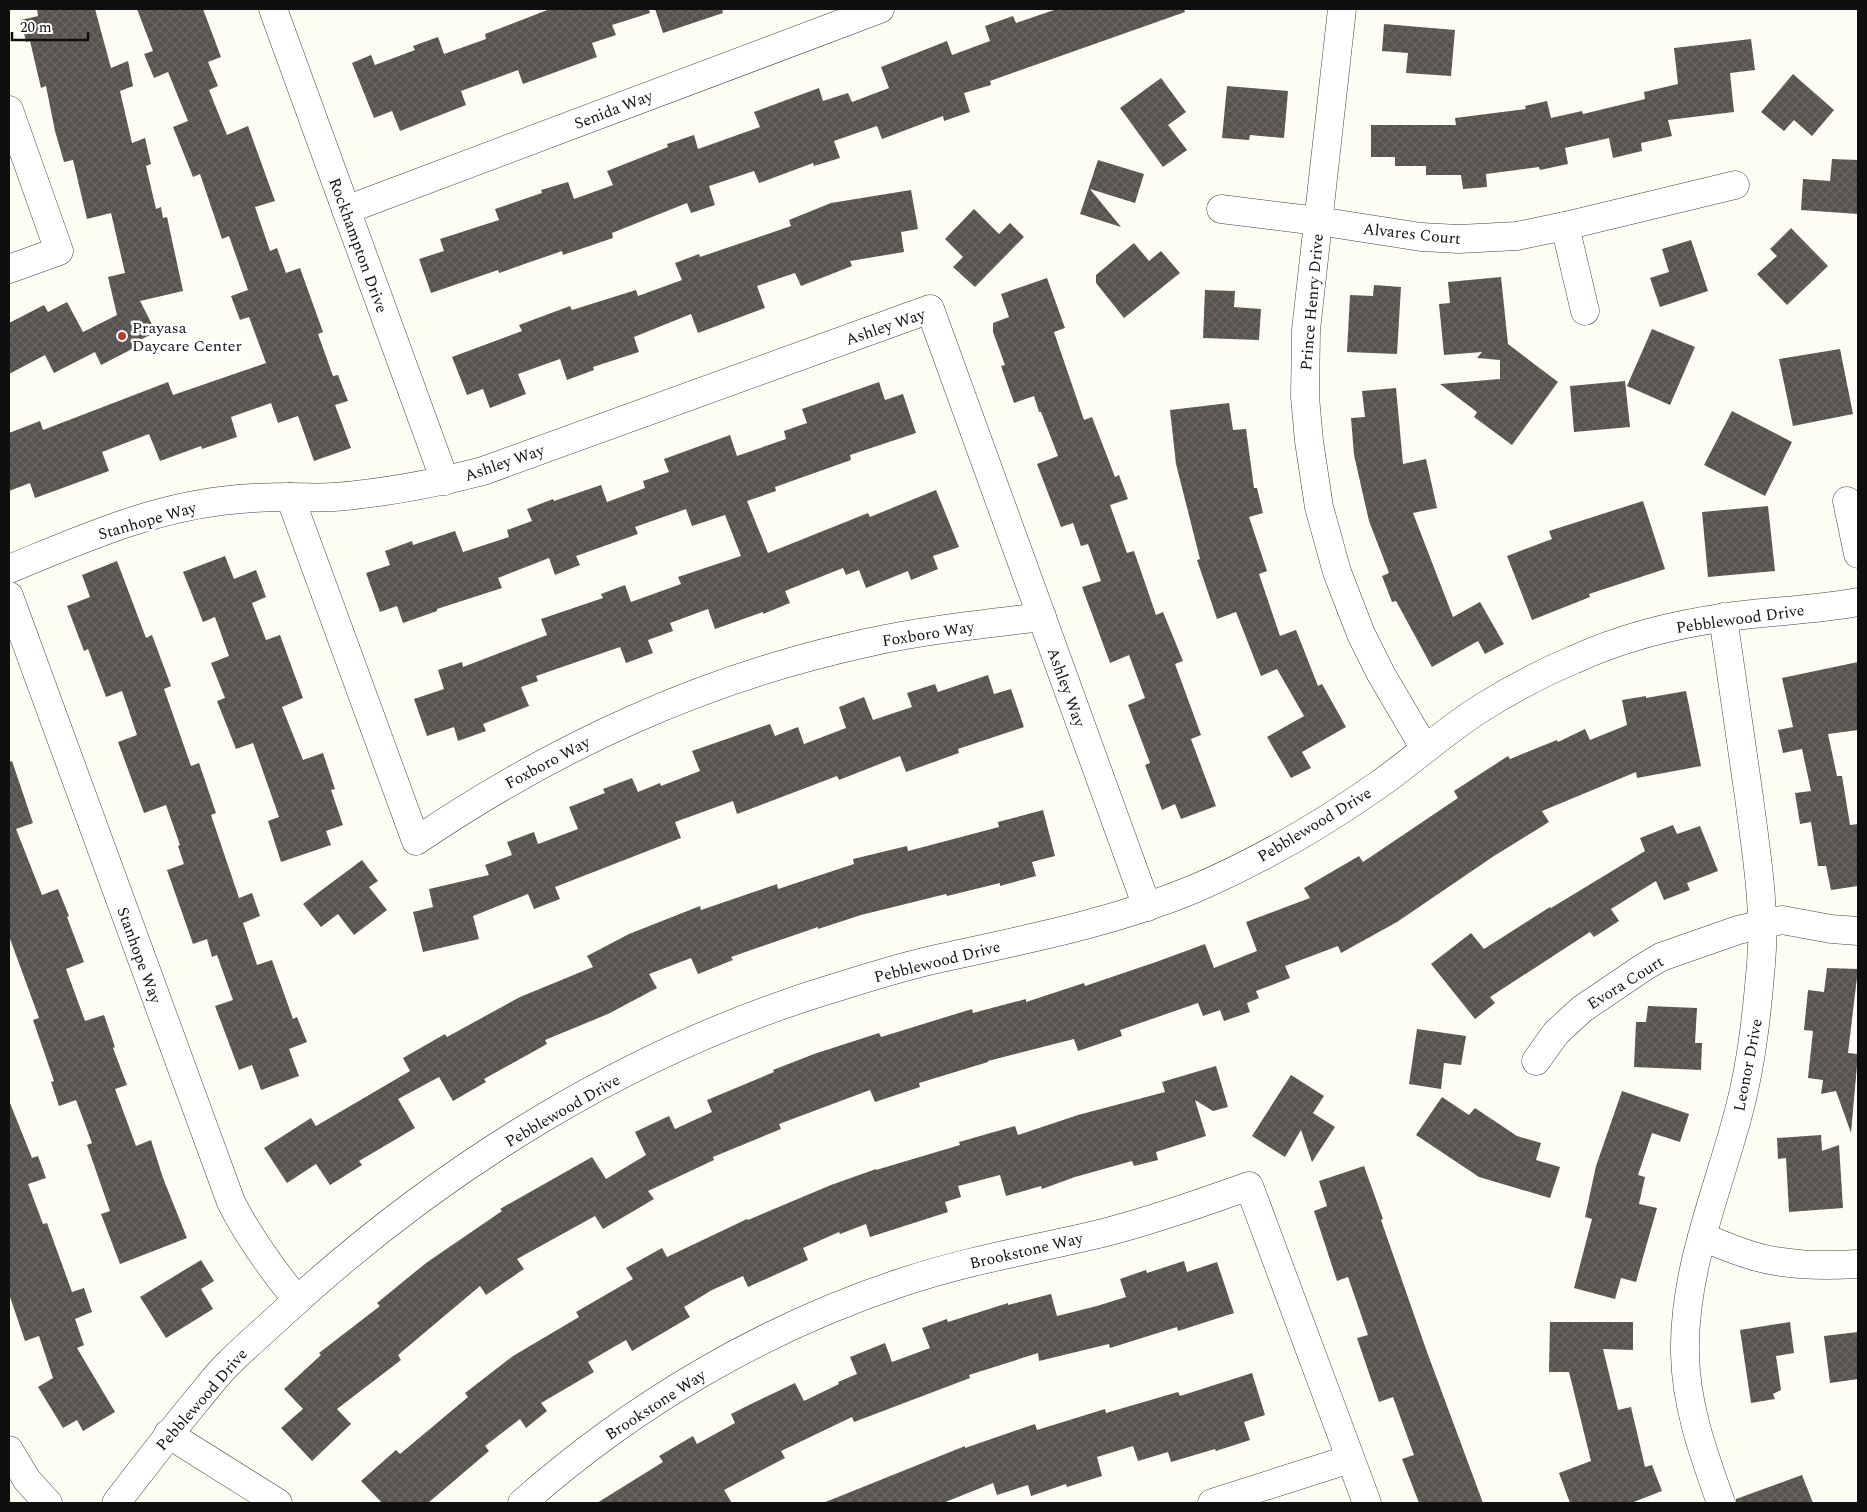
<svg xmlns="http://www.w3.org/2000/svg" width="1867" height="1512" font-family="Spectral,serif">
<defs>
<pattern id="building-cross-hatch" width="8" height="8" patternUnits="userSpaceOnUse" patternTransform="scale(1.25)"><rect width="8" height="8" fill="#57524d"/><path d="M0 0l8 8M0 8l8-8" fill="none" stroke="#6a6662"/></pattern>
</defs>
<rect width="100%" height="100%" fill="#fefdf3"/>
<g fill="url(#building-cross-hatch)">
<path d="M37,9H95L111,68L128,61L133,86L120,91L132,143L145,138L151,164L146,166L156,209L161,207L163,218L167,217L183,291L140,301L156,332L132,344L134,348L101,365L95,352L54,373L45,355L9,374V323L44,305L48,312L67,302L83,332L117,315L108,277L125,273L111,213L87,219L73,160L64,162L55,131L46,86L41,88L30,41L26,42L21,20L38,16Z"/>
<path d="M137,9H203L221,57L208,62L218,86L209,90L227,135L248,126L275,201L255,207L270,251L277,248L286,273L300,268L323,332L318,334L333,376L338,375L348,401L335,405L351,448L314,461L298,416L278,423L271,403L231,417L237,437L202,449L201,446L160,461L149,434L102,452L109,471L35,498L30,483L9,491V433L40,421L43,430L168,382L173,395L266,363L249,317L240,320L231,296L248,290L229,236L222,239L200,174L193,177L173,127L188,121L168,72L154,78L144,54L153,51Z"/>
<path d="M550,9H649L650,13L612,25L616,35L592,43L597,57L523,84L518,70L461,91L466,105L400,131L392,111L374,118L352,63L371,55L375,65L415,50L413,46L438,37L444,54L486,39L485,34Z"/>
<path d="M655,9H722L723,13L663,33Z"/>
<path d="M1057,9H1184L1185,12L990,81L991,85L964,93L970,112L944,121L943,116L882,139L877,126L834,141L840,158L814,166L813,163L759,183L754,171L709,186L715,205L691,213L687,203L612,233L613,238L563,255L562,251L499,273L498,270L431,293L419,259L444,251L440,239L499,220L495,209L542,193L541,190L568,182L574,199L613,185L607,171L668,147L667,144L694,135L698,149L760,127L754,112L819,88L823,101L848,93L852,102L889,88L881,67L947,41L952,55L990,41L985,26L1013,16L1016,23Z"/>
<path d="M1384,24L1455,30L1451,76L1406,73L1408,53L1382,51Z"/>
<path d="M1751,39L1755,70L1730,73L1734,112L1668,120L1672,136L1641,143L1642,151L1613,158L1609,138L1565,148L1568,164L1540,170L1539,167L1486,174L1487,187L1463,189L1461,175H1426V166H1395V157H1371V125H1456L1455,118L1526,109L1525,106L1547,101L1551,118L1582,111L1583,114L1645,99L1644,92L1678,84L1674,48Z"/>
<path d="M1793,74L1834,110L1812,136L1794,120L1784,131L1761,112Z"/>
<path d="M1161,78L1186,112L1168,125L1187,150L1163,167L1120,108Z"/>
<path d="M1227,86L1288,91L1284,138L1250,135L1249,140L1222,138Z"/>
<path d="M1832,159L1858,160V214L1801,210L1803,179L1830,181Z"/>
<path d="M1098,160L1144,174L1135,203L1090,189L1121,227L1080,214Z"/>
<path d="M911,190L918,229L901,232L904,252L850,261L852,266L801,286L795,273L757,286L765,308L698,333L691,314L634,337L639,352L593,367L594,370L567,380L560,359L518,374L526,394L490,408L483,389L467,395L452,357L522,331L519,325L570,306L572,310L636,290L638,296L682,280L675,263L699,254L700,257L791,226L789,220L831,203Z"/>
<path d="M974,209L999,234L1010,223L1024,237L975,287L953,267L963,257L945,239Z"/>
<path d="M1791,228L1828,266L1787,305L1757,274L1777,256L1770,249Z"/>
<path d="M1691,240L1708,291L1660,307L1650,278L1669,272L1662,249Z"/>
<path d="M1134,243L1149,261L1161,251L1180,273L1124,318L1096,283V275Z"/>
<path d="M1501,277L1508,344L1558,382L1512,445L1474,417L1477,412L1440,384L1500,379V360L1477,358L1482,352L1444,355L1439,304L1450,303L1448,282Z"/>
<path d="M1047,278L1065,328L1054,332L1084,420L1092,417L1115,477L1119,475L1128,499L1110,505L1127,553L1134,551L1156,615L1163,612L1183,661L1175,664L1201,735L1191,739L1216,806L1181,819L1175,804L1162,810L1145,765L1150,763L1128,705L1145,698L1129,655L1110,663L1082,587L1101,581L1088,544L1081,546L1073,523L1061,527L1037,464L1058,456L1041,412H1039L1034,396L1014,403L1001,366L1005,365L993,332V323L1009,317L1001,294Z"/>
<path d="M1374,285L1401,287L1397,354L1347,352L1350,295L1373,296Z"/>
<path d="M1205,290L1235,291L1234,307L1261,309L1259,340L1203,338Z"/>
<path d="M1652,329L1695,347L1670,405L1627,386Z"/>
<path d="M1840,349L1853,414L1793,426L1779,359Z"/>
<path d="M1625,381L1630,427L1574,432L1570,386Z"/>
<path d="M879,382L885,400L903,394L916,433L850,455L851,460L775,487L776,491L747,501L768,553L868,513L870,517L936,490L959,547L933,556L938,569L911,580L908,571L866,588L859,570L846,575L843,568L785,591L790,603L763,614V612L715,629L708,609L670,623L673,631L648,640L653,653L626,663L620,647L536,676L538,681L521,687L529,706L483,724L486,731L458,741L454,727L427,736L414,699L444,689L438,670L462,662L463,667L547,635L541,619L603,598L601,594L625,585L631,602L681,584L678,577L741,556L725,515L692,526L686,509L635,527L638,534L576,556L580,565L555,575L549,558L498,578L502,588L437,609V611L403,623L397,606L380,612L366,573L390,565L385,551L412,541L413,545L455,531L463,552L509,537L507,530L532,521L527,509L553,499L554,501L601,485L607,502L645,488L643,481L669,472L664,459L730,435L737,456L786,439L784,431L807,423L802,409Z"/>
<path d="M1396,388L1403,464L1426,459L1437,508L1413,513L1453,617L1480,602L1504,644L1485,654L1478,641L1432,667L1396,601L1392,602L1382,576L1389,573L1369,521L1354,455L1351,418L1365,417L1362,391Z"/>
<path d="M1229,403L1233,430L1246,429L1254,488H1257L1263,513L1249,517L1267,571L1259,574L1280,636L1296,630L1318,686L1322,684L1346,727L1302,752L1311,768L1291,778L1267,737L1304,716L1277,669L1261,676L1236,612L1217,619L1197,560L1200,559L1176,464L1170,410Z"/>
<path d="M1732,411L1792,442L1765,496L1704,465Z"/>
<path d="M1643,501L1665,569L1589,594L1590,597L1532,620L1507,556L1552,539L1549,531Z"/>
<path d="M1768,506L1775,571L1708,577L1702,512Z"/>
<path d="M225,556L234,579L256,570L266,597L252,603L266,640L280,635L303,698L282,707L303,760L323,753L335,789L331,790L343,825L326,831L331,845L281,862L268,821L279,817L253,743L236,749L217,701L225,698L211,663L229,656L215,617L203,622L183,572Z"/>
<path d="M117,561L146,638L152,635L171,686L164,689L191,766L199,763L216,813L211,815L239,898L252,893L260,916L243,923L257,965L272,960L293,1019L297,1017L307,1042L289,1049L299,1076L261,1090L252,1065L239,1070L215,1006L233,1000L217,955L212,957L207,939L193,944L167,870L184,864L178,846L180,845L166,805L144,813L118,742L137,735L122,691L106,697L88,649L84,651L67,606L90,597L82,575Z"/>
<path d="M1858,662V730L1828,734L1837,776H1842L1850,825L1858,824V886L1831,890L1826,866H1818L1811,822L1800,824L1795,793L1811,791L1802,749L1783,753L1778,730L1793,727L1782,678Z"/>
<path d="M988,675L994,694L1011,689L1024,727L958,749L959,753L906,772L900,756L839,780L837,776L737,814L733,801L675,822L681,838L555,887L560,899L534,909L528,894L473,916L479,939L423,952L413,912L433,907L429,889L489,875L485,865L512,855L507,842L534,832L538,844L578,829L569,807L605,793L603,789L632,778L638,792L660,783L661,786L700,771L692,751L770,724L775,736L798,727L804,744L846,728L839,707L864,697L873,720L912,707L907,693L935,684L938,692Z"/>
<path d="M1686,691L1701,766L1637,778L1636,772L1542,811L1549,822L1494,856L1397,922L1341,953L1338,946L1285,966L1290,978L1256,991L1259,998L1247,1003L1250,1012L1224,1021L1220,1010L1203,1016L1198,1003L1120,1030L1122,1036L1078,1051L1074,1039L988,1061V1062L919,1083L920,1087L875,1102L870,1090L779,1124L781,1129L713,1157L714,1160L648,1191L654,1199L603,1229L595,1216L517,1259L524,1269L486,1295L480,1286L398,1355L401,1360L337,1409L351,1424L312,1461L281,1428L303,1409L284,1389L321,1355L319,1353L380,1306L377,1303L426,1263L502,1211L500,1209L592,1157L606,1179L646,1155L635,1132L669,1116L675,1129L712,1112L707,1100L774,1072L773,1070L814,1054L879,1033L881,1037L972,1009L973,1013L1026,999V1002L1084,983L1085,986L1156,962L1205,944L1214,968L1257,951L1246,922L1310,898L1304,888L1359,856L1363,862L1458,798L1454,791L1508,756L1510,759L1557,740L1558,742L1585,729L1590,740L1627,725L1622,700L1646,696V698Z"/>
<path d="M12,761L33,823L16,829L42,895L58,889L69,916L67,917L84,962L66,969L85,1021L104,1015L115,1047L113,1048L127,1085L115,1089L136,1146L151,1140L163,1178L187,1238L120,1264L101,1214L110,1211L87,1145L92,1143L76,1100L59,1106L51,1082L54,1081L33,1020L39,1018L9,936V762Z"/>
<path d="M1043,810L1055,856L1032,862L1036,876L1000,886V883L947,896L946,894L861,915L818,929V927L731,957L733,960L698,974L691,958L649,974L657,988L608,1014L545,1040L547,1044L484,1079L486,1082L453,1101L439,1077L398,1099L415,1128L359,1161L362,1165L330,1185L316,1164L287,1183L264,1148L311,1118L316,1126L410,1071L403,1058L445,1034L447,1037L520,997L593,967L587,956L629,934L700,906L701,910L777,884L778,889L854,864L853,859L907,846L908,851L999,827L998,822Z"/>
<path d="M1673,825L1677,834L1700,826L1718,871L1687,883L1690,890L1664,900L1656,881L1611,909L1619,921L1594,937L1590,932L1490,997L1495,1003L1475,1019L1431,964L1471,933L1484,949L1550,907L1551,908L1645,851L1640,838Z"/>
<path d="M362,860L378,881L369,887L387,910L354,935L338,914L321,927L303,904Z"/>
<path d="M1827,968L1858,969L1848,1053L1858,1054L1851,1133L1836,1091L1821,1094L1823,1080L1808,1078L1813,1031L1804,1030L1808,990L1824,992Z"/>
<path d="M1648,1006L1697,1008L1695,1043H1702L1701,1070L1634,1067L1636,1022H1646Z"/>
<path d="M1417,1029L1466,1036L1461,1065L1444,1063L1441,1089L1409,1084Z"/>
<path d="M1216,1066L1228,1107L1213,1111L1195,1100L1206,1136L1156,1152L1158,1160L1134,1166L1132,1161L1075,1177L1042,1189L1041,1186L1006,1196L1000,1175L958,1186L961,1197L945,1202L948,1212L870,1237L866,1224L840,1234L839,1232L803,1248L808,1260L748,1287L743,1276L712,1290L684,1307L690,1317L632,1351L626,1340L588,1362L594,1372L541,1403L547,1411L526,1428L520,1419L485,1446L489,1451L428,1503H382L361,1481L396,1450L400,1454L468,1397L465,1393L513,1356L579,1317L576,1312L633,1279L626,1268L662,1248L667,1257L747,1219L748,1220L831,1185L876,1169V1170L960,1145L959,1142L1015,1126L1018,1135L1078,1115L1165,1092L1162,1082Z"/>
<path d="M1291,1075L1324,1096L1313,1113L1335,1127L1312,1162L1301,1130L1285,1157L1252,1136Z"/>
<path d="M1622,1091L1689,1114L1680,1142L1652,1133L1638,1175L1645,1177L1639,1204L1657,1208L1636,1282L1621,1278L1615,1299L1574,1288L1592,1219L1585,1217L1596,1166Z"/>
<path d="M1442,1097L1469,1115L1475,1108L1517,1136L1541,1143L1536,1160L1560,1167L1550,1198L1479,1177L1416,1135Z"/>
<path d="M10,1103L32,1158L38,1156L46,1178L28,1184L43,1224L47,1223L72,1292L84,1288L92,1312L75,1319L84,1345L77,1348L115,1412L83,1431L77,1420L63,1428L38,1387L53,1378L39,1336L25,1341L9,1294V1104Z"/>
<path d="M1821,1135L1822,1151L1839,1145L1843,1208L1789,1212L1786,1158L1778,1159L1777,1138Z"/>
<path d="M1364,1166L1383,1219L1381,1220L1427,1352L1483,1503H1419L1402,1459L1414,1455L1393,1397L1379,1402L1371,1379L1357,1338L1368,1335L1348,1277L1337,1281L1314,1211L1327,1206L1319,1181Z"/>
<path d="M201,1260L214,1281L201,1289L213,1309L166,1338L140,1297Z"/>
<path d="M1184,1261L1187,1272L1217,1262L1234,1313L1178,1331L1177,1327L1110,1348L1109,1344L1039,1361L1038,1353L969,1375L970,1378L854,1422L852,1417L781,1451L785,1458L724,1490L732,1503H597L663,1462L659,1456L693,1436L697,1444L735,1423L731,1414L755,1402L795,1383L804,1401L839,1384L838,1382L857,1374L850,1357L885,1343L892,1362L930,1348L922,1328L947,1319L948,1322L1008,1303V1305L1051,1294L1057,1316L1097,1306L1126,1297L1120,1279L1146,1270L1147,1273Z"/>
<path d="M1550,1322H1633V1350L1603,1349L1618,1410L1631,1407L1645,1467L1652,1465L1662,1491L1631,1503H1570L1559,1473L1591,1461L1569,1372H1549Z"/>
<path d="M1790,1322L1794,1353L1776,1356L1781,1390L1773,1394L1775,1399L1751,1403L1740,1330Z"/>
<path d="M1858,1332V1379L1830,1383L1824,1336Z"/>
<path d="M1252,1373L1265,1415L1244,1422L1250,1440L1216,1451L1215,1449L1171,1462L1168,1452L1138,1461L1133,1446L1097,1457L1102,1476L1067,1487L1066,1484L1031,1496L1028,1485L997,1495L993,1483L943,1503H823L965,1446V1448L1035,1424L1037,1430L1105,1409L1106,1413L1178,1392L1180,1396Z"/>
<path d="M1802,1475L1813,1503H1736V1499Z"/>
</g>
<g fill="none" stroke-linecap="round" stroke-linejoin="round">
<g stroke="#424242" stroke-width="29">
<g id="minor">
<path d="M273,9L445,481"/>
<path d="M1342,9L1306,330L1305,397L1309,441L1319,507L1337,572L1361,634L1381,674L1425,749"/>
<path d="M9,110L59,251L9,269"/>
<path d="M1221,209L1318,221L1421,237L1459,239L1517,236L1565,226L1735,185"/>
<path d="M346,210L880,9"/>
<path d="M1565,226L1585,311"/>
<path d="M290,497L416,841C555,747 701,679 866,643C924,630 983,624 1042,617"/>
<path d="M1847,501L1858,554"/>
<path d="M9,569C78,541 146,510 221,501C244,498 269,497 292,497C306,497 320,498 334,497C385,493 433,484 483,471L930,309L1147,907"/>
<path d="M9,596L231,1202C249,1238 272,1269 297,1300"/>
<path d="M1536,1061L1556,1033L1582,1009L1644,967L1661,957L1738,930L1782,920L1831,929L1858,931"/>
<path d="M1702,1237C1718,1243 1734,1250 1750,1255C1785,1266 1822,1266 1858,1264"/>
<path d="M168,1434L278,1503"/>
<path d="M9,1450L27,1480L48,1503"/>
<path d="M116,1503C143,1468 169,1434 197,1400C208,1387 218,1373 230,1362C247,1345 265,1330 282,1314C442,1166 634,1047 844,985C876,975 908,965 941,958C1027,939 1112,923 1194,889C1259,861 1320,826 1378,785C1414,760 1446,730 1483,707C1512,689 1542,673 1573,660C1621,638 1676,624 1728,617C1771,611 1815,610 1858,602"/>
<path d="M522,1503C633,1405 763,1328 903,1282C969,1260 1036,1249 1103,1233C1153,1220 1201,1203 1249,1186L1367,1503"/>
<path d="M1212,1503L1350,1459"/>
<path d="M1721,1503C1704,1455 1686,1407 1685,1354C1683,1269 1719,1189 1740,1107C1752,1060 1757,1012 1761,964C1766,909 1756,852 1749,797C1740,737 1732,677 1723,617"/>
</g>
</g>
<use href="#minor" stroke="#fff" stroke-width="28"/>
</g>
<circle fill="#b43e33" stroke="#fff" stroke-width="2" cx="122" cy="336" r="5"/>
<g text-anchor="middle" stroke-width="5" stroke-linejoin="round" paint-order="stroke">
<g font-size="16" fill="#0f0f0f" stroke="#fff">
<text transform="translate(613 109) rotate(-21)" y="6">Senida Way</text>
<text transform="translate(1412 233) rotate(6)" y="6">Alvares Court</text>
<text transform="translate(359 245) rotate(70)" y="6">Rockhampton Drive</text>
<text transform="translate(1311 302) rotate(-85)" y="6">Prince Henry Drive</text>
<text transform="translate(885 326) rotate(-19)" y="6">Ashley Way</text>
<text transform="translate(504 462) rotate(-19)" y="6">Ashley Way</text>
<text transform="translate(147 520) rotate(-16)" y="6">Stanhope Way</text>
<text transform="translate(1740 618) rotate(-8)" y="6">Pebblewood Drive</text>
<text transform="translate(928 633) rotate(-9)" y="6">Foxboro Way</text>
<text transform="translate(1067 687) rotate(70)" y="6">Ashley Way</text>
<text transform="translate(547 762) rotate(-28)" y="6">Foxboro Way</text>
<text transform="translate(1314 824) rotate(-31)" y="6">Pebblewood Drive</text>
<text transform="translate(140 955) rotate(70)" y="6">Stanhope Way</text>
<text transform="translate(937 961) rotate(-14)" y="6">Pebblewood Drive</text>
<text transform="translate(1625 982) rotate(-32)" y="6">Evora Court</text>
<text transform="translate(1747 1065) rotate(-79)" y="6">Leonor Drive</text>
<text transform="translate(562 1110) rotate(-30)" y="6">Pebblewood Drive</text>
<text transform="translate(1026 1250) rotate(-13)" y="6">Brookstone Way</text>
<text transform="translate(201 1399) rotate(-49)" y="6">Pebblewood Drive</text>
<text transform="translate(655 1404) rotate(-33)" y="6">Brookstone Way</text>
</g>
<g font-size="16" fill="#0f0f0f" stroke="#fff" text-anchor="start">
<text x="132" y="333">Prayasa<tspan x="132" dy="18">Daycare Center</tspan></text>
</g>
</g>
<rect width="1867" height="1512" fill="none" stroke="#0f0f0f" stroke-width="20"/>
<path d="M12 32v8h76v-8" fill="none" stroke="#0f0f0f" stroke-width="2.5"/>
<text x="20" y="32" font-size="15" fill="#0f0f0f" stroke="#ffffff" stroke-width="4" paint-order="stroke">20 m</text>
</svg>
